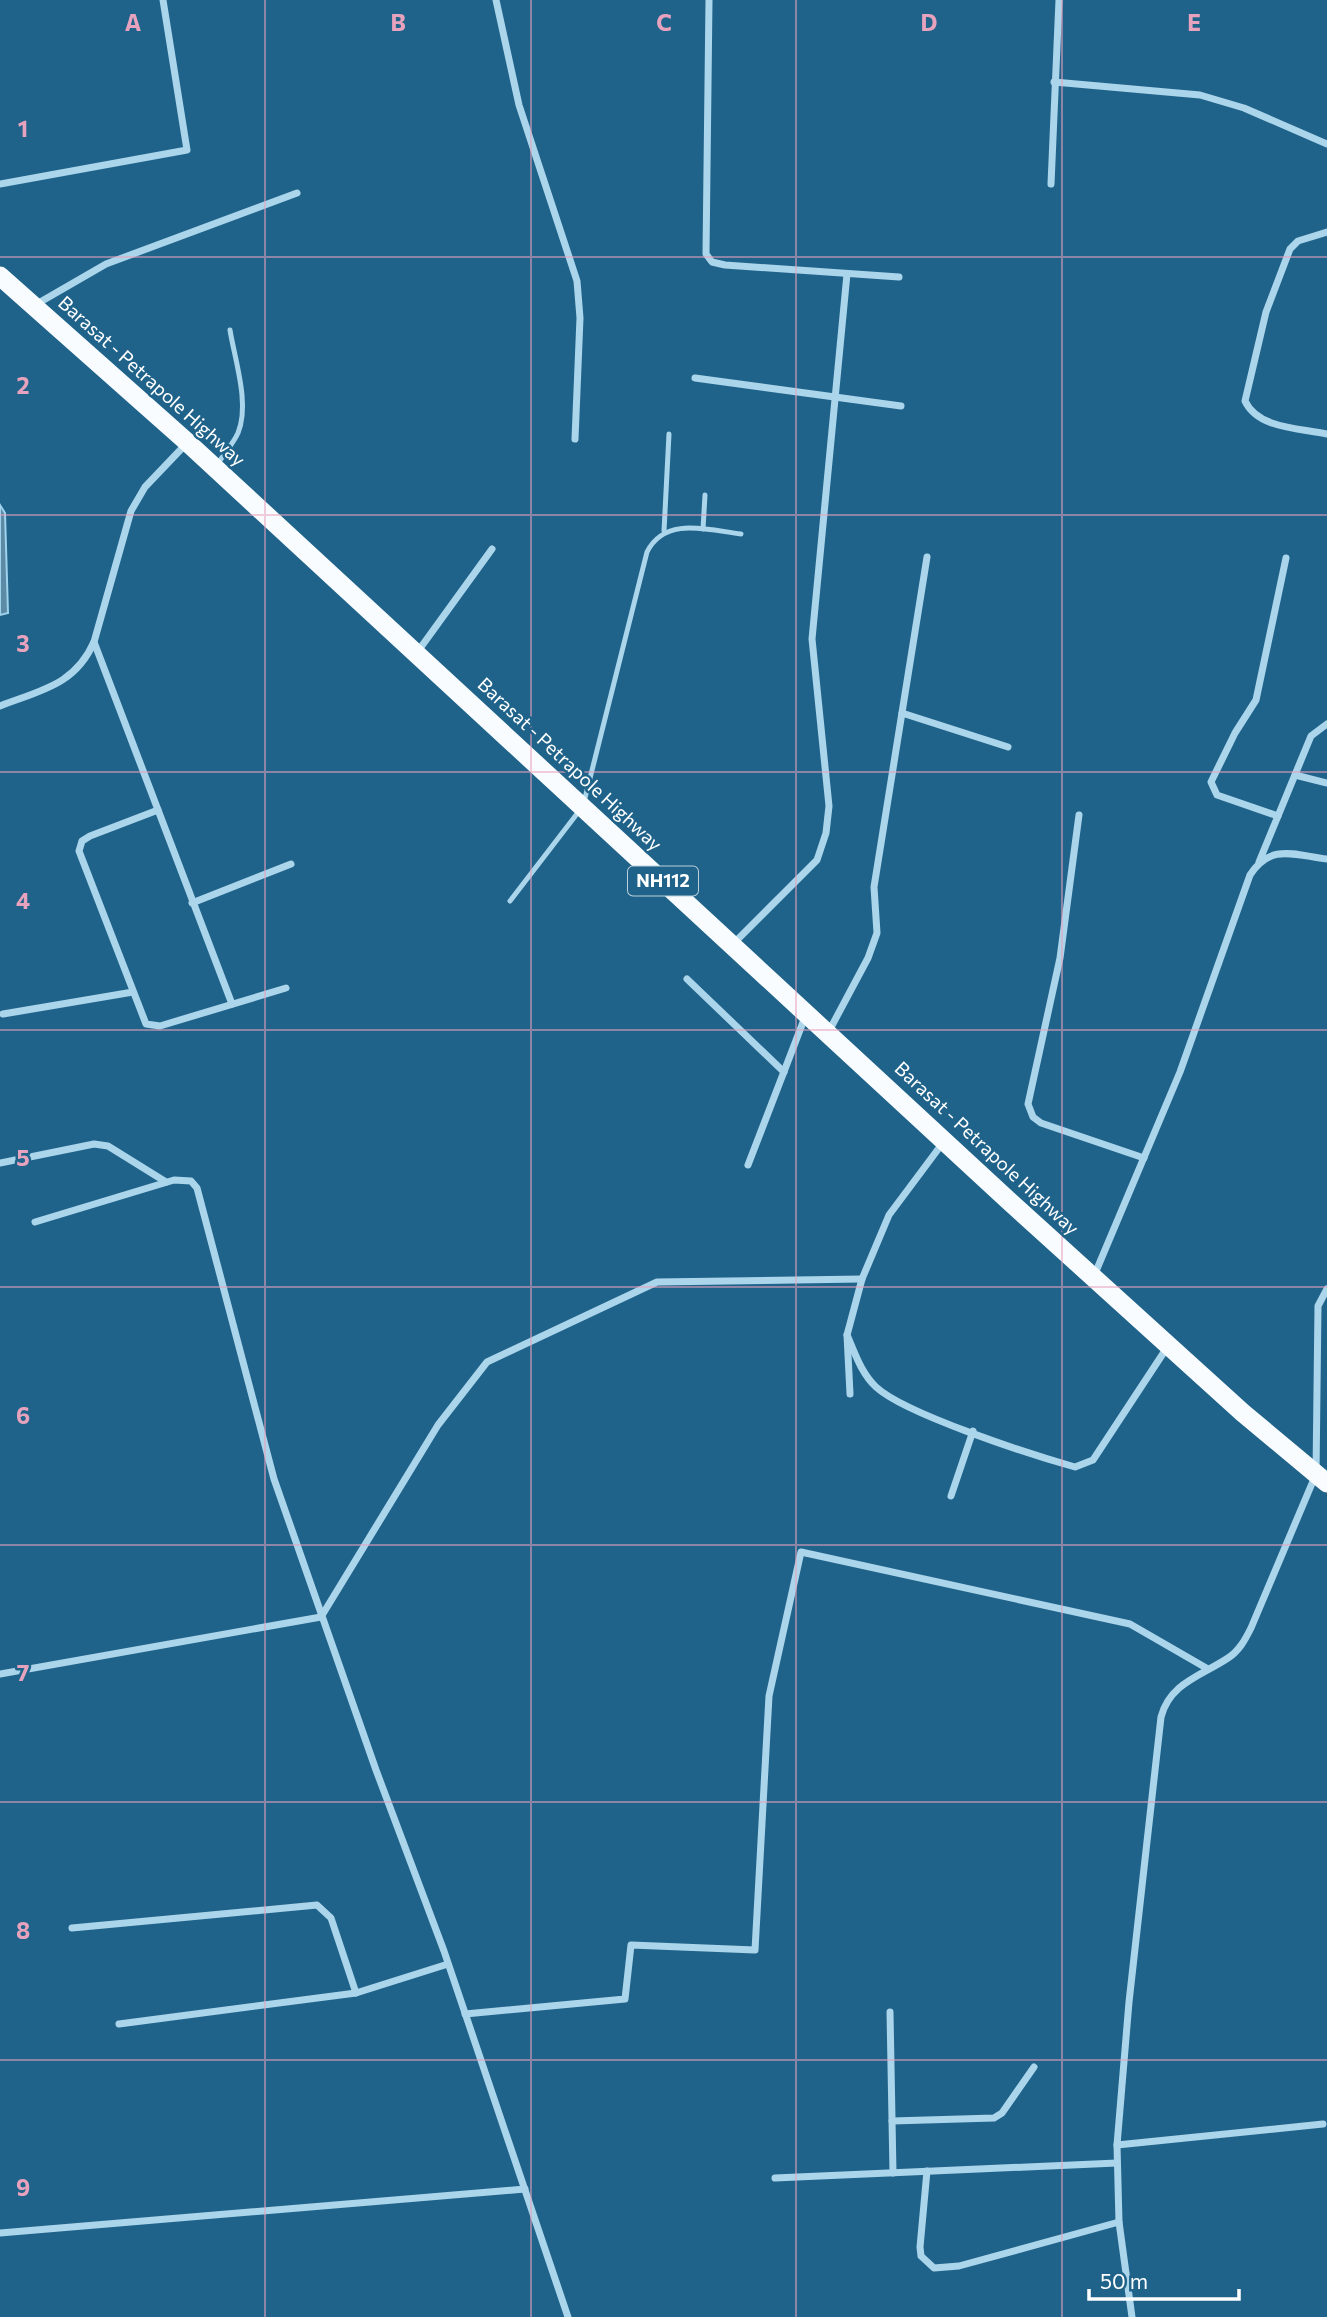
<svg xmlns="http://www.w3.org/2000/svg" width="1327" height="2317" font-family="Commissioner,sans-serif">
<rect width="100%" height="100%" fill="#20638a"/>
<path fill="#5d8ba6" stroke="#9fd2ec" stroke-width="2" d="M0,505L5,513L8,613L0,615Z"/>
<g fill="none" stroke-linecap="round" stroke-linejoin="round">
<g stroke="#abd5eb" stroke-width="5">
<path d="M217,465C223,455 233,444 238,433C250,404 235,361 230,330"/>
<path d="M703,529L705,495"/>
<path d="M664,531L669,434"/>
<path d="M510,901L583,806L647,552C665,516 708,530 741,534"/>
</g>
<g stroke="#abd5eb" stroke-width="7">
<path d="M496,0L519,105L577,281L580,318L575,439"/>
<path d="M709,0L706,254L712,262L725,265L899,277"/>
<path d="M1054,82L1200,95L1244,108L1327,144"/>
<path d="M0,184L187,150L163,0"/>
<path d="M1051,184L1059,0"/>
<path d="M1327,232L1298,241L1290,249L1266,312L1245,401C1258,429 1300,428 1327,434"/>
<path d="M35,305L106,264L297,193"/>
<path d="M695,378L901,406"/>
<path d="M94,642L232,1004"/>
<path d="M416,654L492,549"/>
<path d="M0,706C41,690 75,685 94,642L131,511L145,487L186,444"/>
<path d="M902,713L1008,747"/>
<path d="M1295,775L1327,783"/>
<path d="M158,810L90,836L82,841L79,851L146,1024L160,1026L286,988"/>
<path d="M1079,815L1060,958L1028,1104L1033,1117L1041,1123L1144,1158"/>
<path d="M1278,816L1217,795L1211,782L1235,733L1256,700L1286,558"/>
<path d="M1259,862L1311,736L1327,724"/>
<path d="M192,903L291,864"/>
<path d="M732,945L817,860L826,833L829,806L812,639L847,274"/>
<path d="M687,979L784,1072"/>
<path d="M3,1014L133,992"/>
<path d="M828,1033L868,958L877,933L874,887L927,557"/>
<path d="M0,1163L94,1144L108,1146L166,1182"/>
<path d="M748,1165L805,1017"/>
<path d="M35,1222L174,1180L191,1181L197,1188L274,1479L376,1770L444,1951L568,2317"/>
<path d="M1094,1276L1180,1072L1250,875C1271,843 1294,855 1327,859"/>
<path d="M847,1335C855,1353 861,1373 876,1387C905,1414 1032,1455 1075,1467L1093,1460L1168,1346"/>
<path d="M850,1394L847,1335L862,1279L889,1215L942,1144"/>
<path d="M951,1496L973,1431"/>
<path d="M0,1674L321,1617L438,1425L487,1362L657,1282L862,1279"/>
<path d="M72,1928L317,1905L331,1918L356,1993L448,1964"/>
<path d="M890,2012L893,2173"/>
<path d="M465,2014L625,1999L631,1945L755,1950L769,1696L801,1552L1130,1624L1208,1669"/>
<path d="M119,2024L356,1993"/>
<path d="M892,2121L994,2118L1002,2113L1034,2067"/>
<path d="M1117,2145L1323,2124"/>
<path d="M927,2171L920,2247L921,2256L934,2268L959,2266L1119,2222"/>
<path d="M775,2178L1117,2163"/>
<path d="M0,2233L525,2189"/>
<path d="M1132,2317L1119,2222L1117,2145L1129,2002L1161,1717C1170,1683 1201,1676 1228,1658C1239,1651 1245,1640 1251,1628L1316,1474L1318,1306L1327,1289"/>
</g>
<path stroke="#f8fcfe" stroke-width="19" d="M0,276L187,442L1009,1201L1243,1413L1327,1483"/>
</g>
<path fill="none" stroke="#e7a3bd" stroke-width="2" stroke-opacity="0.55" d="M265,0V2317M531,0V2317M796,0V2317M1062,0V2317M0,257H1327M0,515H1327M0,772H1327M0,1030H1327M0,1287H1327M0,1545H1327M0,1802H1327M0,2060H1327"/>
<g text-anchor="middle" stroke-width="5" stroke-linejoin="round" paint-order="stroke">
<rect fill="#20638a" stroke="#bcd0dc" stroke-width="2" x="628" y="866.5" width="70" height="29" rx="5"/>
<g font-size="18" font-weight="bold" fill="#fff">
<text x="663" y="887">NH112</text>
</g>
<g font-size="19" fill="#fff" stroke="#20638a">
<text transform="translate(152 381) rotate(42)" y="7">Barasat - Petrapole Highway</text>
<text transform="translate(570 764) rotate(43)" y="7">Barasat - Petrapole Highway</text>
<text transform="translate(987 1148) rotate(43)" y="7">Barasat - Petrapole Highway</text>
</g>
</g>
<g font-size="23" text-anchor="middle" font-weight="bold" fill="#e7a3bd" stroke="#20638a" stroke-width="5" stroke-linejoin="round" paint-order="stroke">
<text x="133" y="31">A</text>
<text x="398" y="31">B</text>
<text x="664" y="31">C</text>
<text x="929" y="31">D</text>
<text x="1194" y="31">E</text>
<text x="23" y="137">1</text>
<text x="23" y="394">2</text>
<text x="23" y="652">3</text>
<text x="23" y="909">4</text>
<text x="23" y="1166">5</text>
<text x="23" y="1424">6</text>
<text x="23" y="1681">7</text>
<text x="23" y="1939">8</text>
<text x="23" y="2196">9</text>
</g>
<path d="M1089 2289v10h150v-10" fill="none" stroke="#ffffff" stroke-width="3.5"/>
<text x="1100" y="2289" font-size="21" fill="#ffffff" stroke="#20638a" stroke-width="5" paint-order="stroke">50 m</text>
</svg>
